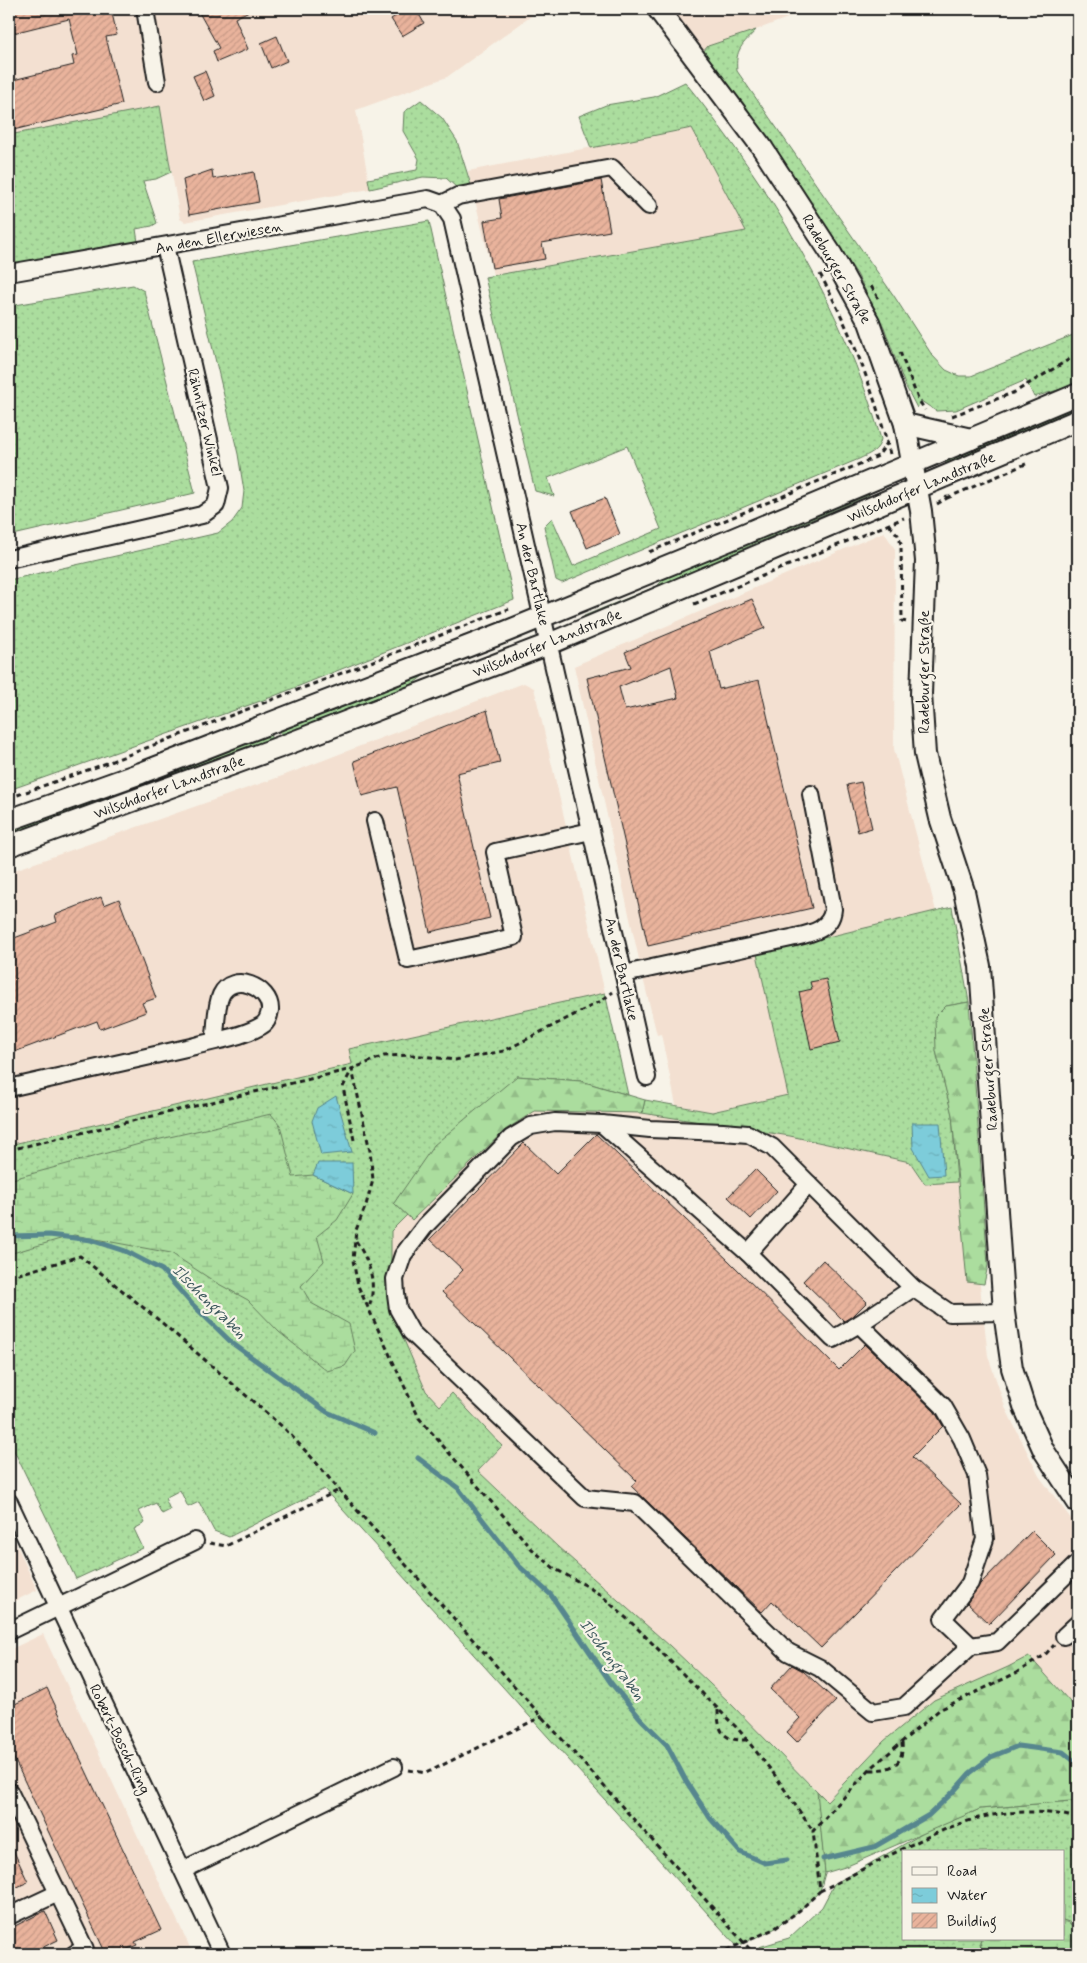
<svg xmlns="http://www.w3.org/2000/svg" width="1087" height="1963" font-family="Mynerve,sans-serif">
<defs>
<pattern id="grass-dots" width="8" height="8" patternUnits="userSpaceOnUse" patternTransform="scale(1.25)"><rect width="8" height="8" fill="#abdd9e"/><path d="M2 2h.1M6 6h.1" fill="none" stroke="#93bd88" stroke-width="1.8" stroke-linecap="round"/></pattern>
<pattern id="forest-firs" width="22" height="20" patternUnits="userSpaceOnUse" patternTransform="scale(1.25)"><rect width="22" height="20" fill="#abdd9e"/><path d="M5 1l3.5 6h-7zM16 11l3.5 6h-7z" fill="#93bd88"/></pattern>
<pattern id="wetland-marsh" width="20" height="14" patternUnits="userSpaceOnUse" patternTransform="scale(1.25)"><rect width="20" height="14" fill="#abdd9e"/><path d="M1 5h8M5 5V1M11 12h8M15 12V8" fill="none" stroke="#93bd88"/></pattern>
<pattern id="water-ripples" width="26" height="14" patternUnits="userSpaceOnUse" patternTransform="scale(1.25)"><rect width="26" height="14" fill="#7dccda"/><path d="M2 4q2-2 4 0t4 0M15 11q2-2 4 0t4 0" fill="none" stroke="#6bafba"/></pattern>
<pattern id="building-hatch" width="6" height="6" patternUnits="userSpaceOnUse" patternTransform="scale(1.25)"><rect width="6" height="6" fill="#e9b39c"/><path d="M-1 1l2-2M0 6l6-6M5 7l2-2" fill="none" stroke="#c79986"/></pattern>
</defs>
<rect width="100%" height="100%" fill="#f7f3e8"/>
<filter id="ink" filterUnits="userSpaceOnUse"><feTurbulence type="fractalNoise" baseFrequency=".02" numOctaves="2"/><feDisplacementMap in="SourceGraphic" scale="10" xChannelSelector="R" yChannelSelector="G"/><feConvolveMatrix kernelMatrix="1 2 1 2 8 2 1 2 1" color-interpolation-filters="sRGB"/></filter>
<g filter="url(#ink)">
<g fill="#f3e0d1">
<path d="M9,9H541L447,77L356,110L370,189L185,222L180,219L160,106L9,135Z"/>
<path d="M669,9H811L756,30L708,46L702,53Z"/>
<path d="M692,128L746,231L493,275L468,171Z"/>
<path d="M884,532L895,549L894,749L936,911L757,954L788,1095L712,1112L676,1105L661,1034L657,1035L644,982L574,666Z"/>
<path d="M524,683L534,688L605,993L350,1049L353,1064L9,1145V872L285,775Z"/>
<path d="M528,1095L790,1136L910,1162L925,1184L968,1181L988,1356L1006,1409L1039,1476L1078,1528V1711L1029,1656L884,1741L827,1801L729,1702L670,1646L558,1547L478,1471L502,1446L452,1393L440,1406L426,1391L391,1310V1231Z"/>
<path d="M9,1528L37,1590L9,1604Z"/>
<path d="M43,1634L193,1954H9V1650Z"/>
</g>
<g fill="url(#grass-dots)" stroke="#647c5d">
<path d="M756,30C742,45 735,49 737,71L894,296L932,355L946,370L959,376H971L1078,333V384L1034,397L1026,380L956,410L936,411L921,401L917,408L905,385L884,327L857,274L774,151L702,53L708,46Z"/>
<path d="M685,82C772,190 842,305 881,439C879,451 869,454 859,459L562,583L556,580L544,526L552,518L573,566L661,529L627,446L548,478L554,496L535,491L485,277L746,231L692,128L591,148L579,116L606,105L654,97Z"/>
<path d="M421,100L442,118L457,141L471,185L457,188L446,178L423,177L370,189L368,179L417,170L419,159L403,131L404,112Z"/>
<path d="M160,106L171,172L156,179L143,181L157,223L152,226L136,229L138,242L9,267V135Z"/>
<path d="M429,221L514,600L269,698L9,790V580L218,533L232,522L242,508L244,491L238,454L192,262Z"/>
<path d="M133,285L144,291L195,493L9,536V306Z"/>
<path d="M1078,403V410L947,466L944,458Z"/>
<path d="M868,490L869,495L749,546L739,551L730,559L584,619V616L657,586L667,576Z"/>
<path d="M502,639L504,644L423,676L406,689L282,737L279,729Z"/>
<path d="M269,732L272,740L9,836V828Z"/>
<path d="M952,907L969,1002L946,1006L936,1051L952,1114L957,1182L925,1184L910,1162L790,1136L642,1113L645,1100L712,1112L788,1095L757,954Z"/>
<path d="M605,993L628,1095L581,1081L517,1076L394,1203L407,1215L391,1231V1310L426,1391L440,1406L452,1393L502,1446L478,1471L558,1547L670,1646L729,1702L818,1793L825,1873L820,1891L800,1910L774,1929L737,1946L324,1489L229,1537L214,1531L199,1502L188,1507L180,1490L165,1498L170,1510L162,1514L156,1503L139,1511L145,1523L134,1529L143,1548L76,1579L9,1440V1145L352,1064L349,1049Z"/>
<path d="M1070,1801L1078,1804V1937L1069,1922L1063,1920V1852H903V1939H981L980,1942L982,1954H750L759,1947L789,1938L822,1907L834,1884L929,1830L980,1809Z"/>
</g>
<g fill="url(#forest-firs)" stroke="#647c5d">
<path d="M969,1002L988,1265L984,1284L967,1282L952,1115L936,1051L935,1017L946,1006Z"/>
<path d="M517,1076L581,1081L645,1100L642,1113L535,1111L505,1130L412,1220L394,1203L434,1145Z"/>
<path d="M1029,1656L1078,1711V1804L1070,1801L980,1809L845,1867L825,1873L817,1791L827,1801L884,1741L934,1700L1008,1667Z"/>
</g>
<g fill="url(#wetland-marsh)" stroke="#647c5d">
<path d="M271,1114L280,1125L293,1177L313,1175L353,1194L337,1220L317,1236L324,1261L301,1286L311,1303L349,1324L355,1351L345,1366L327,1371L279,1332L248,1300L215,1282L171,1253L74,1235L9,1254V1180L143,1143Z"/>
<path d="M1063,1920C1077,1926 1078,1941 1078,1954H982L980,1942L981,1939H1063Z"/>
</g>
<g fill="url(#water-ripples)" stroke="#56868e">
<path d="M336,1096L352,1152L321,1155L312,1121L317,1108Z"/>
<path d="M912,1123H940L944,1175L929,1176L913,1148Z"/>
<path d="M318,1163H352L353,1194L313,1175Z"/>
</g>
<g fill="none" stroke-linecap="round" stroke-linejoin="round">
<g stroke="#56868e" stroke-width="5">
<path d="M9,1236L49,1235L91,1240L125,1251L162,1270L191,1303L232,1343L327,1412L375,1433"/>
<path d="M418,1458L458,1488L518,1565L551,1595L611,1683L641,1719L667,1745L686,1781L710,1818L740,1852L765,1863L787,1860"/>
<path d="M823,1859L874,1847L929,1815L954,1791L970,1773L991,1757L1018,1746L1063,1752L1078,1764"/>
</g>
</g>
<g fill="url(#building-hatch)" stroke="#1c1c1c" fill-rule="evenodd">
<path d="M9,9H101L102,12L111,9L117,35L106,37L122,104L9,131V81L74,65L72,56L78,55L69,19L9,34Z"/>
<path d="M197,9H253L235,18L248,49L217,62L213,51L219,48Z"/>
<path d="M393,9H416L424,23L402,36L391,19L397,15Z"/>
<path d="M277,36L287,61L271,68L261,43Z"/>
<path d="M205,71L215,96L204,101L193,76Z"/>
<path d="M212,170L213,179L254,172L259,202L189,215L183,180Z"/>
<path d="M601,180L610,231L542,243L545,259L492,268L484,221L502,218L499,199Z"/>
<path d="M605,498L620,534L587,548L572,511Z"/>
<path d="M752,599L765,628L710,651L719,689L759,680L812,908L648,946L587,678L631,667L625,652ZM671,666L678,698L625,710L619,687Z"/>
<path d="M487,710L500,763L457,773L490,918L430,932L397,787L362,796L354,761Z"/>
<path d="M861,782L872,828L858,832L847,785Z"/>
<path d="M101,897L104,905L119,899L156,998L142,1003L146,1012L100,1029L97,1021L9,1054V940L57,922L55,915Z"/>
<path d="M826,979L840,1042L811,1049L799,992L812,989L810,982Z"/>
<path d="M596,1134L729,1261L839,1370L865,1344L935,1412L943,1426L912,1457L961,1504L821,1648L772,1601L762,1612L631,1486L637,1481L442,1292L463,1270L430,1239L524,1143L556,1174Z"/>
<path d="M755,1169L777,1191L751,1219L728,1197Z"/>
<path d="M823,1260L867,1302L854,1315L844,1321L803,1281Z"/>
<path d="M1032,1531L1056,1555L989,1624L967,1603L980,1584Z"/>
<path d="M792,1665L803,1671L836,1701L797,1742L787,1732L800,1718L770,1689Z"/>
<path d="M47,1688L161,1930L135,1942L137,1945L116,1954H106L9,1748V1707Z"/>
<path d="M9,1841L28,1882L9,1891Z"/>
<path d="M45,1911L58,1940L29,1954H9V1929Z"/>
</g>
<g fill="none" stroke-linecap="round" stroke-linejoin="round">
<g stroke="#1c1c1c" stroke-width="20">
<g id="minor">
<path d="M145,9L157,82"/>
<path d="M442,204L458,196L612,168L649,206"/>
<path d="M9,273L428,199L442,204L452,219L647,1077"/>
<path d="M9,559L202,515L216,505L220,488L165,246"/>
<path d="M375,821L408,960L514,937L495,852L591,831"/>
<path d="M624,974L791,938C808,934 831,931 833,909L811,794"/>
<path d="M9,1088L195,1046C216,1040 242,1037 261,1026C267,1023 269,1017 270,1010C271,987 232,971 221,995C215,1008 217,1027 214,1041"/>
<path d="M602,1124L748,1253L833,1339L859,1324L913,1288"/>
<path d="M748,1253L809,1184"/>
<path d="M1004,1312L950,1313L913,1288L772,1147L748,1134L723,1132L650,1129L602,1124L555,1122L531,1126L511,1138L425,1226L403,1255L395,1279L396,1294L398,1309L411,1332L585,1498L635,1503L788,1652L820,1668L873,1712L904,1707L971,1646L997,1642L1078,1563"/>
<path d="M859,1324L943,1406L962,1439L977,1475L985,1539L970,1583L943,1619L971,1646"/>
<path d="M9,1502L222,1954"/>
<path d="M9,1631L195,1541"/>
<path d="M1064,1636L1078,1623"/>
<path d="M9,1791L85,1949L74,1954"/>
<path d="M183,1870L394,1767"/>
<path d="M9,1916L58,1893"/>
</g>
</g>
<g stroke="#1c1c1c" stroke-width="24">
<g id="major">
<path d="M658,9L761,146L832,255L869,322L905,424L921,511L926,561L921,694L925,754L940,818L964,891L980,966L1004,1312L1012,1368L1025,1409L1044,1451L1078,1503"/>
<path d="M905,424L971,439"/>
<path d="M9,820L141,773L505,632L730,540L1078,394"/>
<path d="M9,846L280,747L549,644L1078,420"/>
</g>
</g>
<g stroke="#1c1c1c" stroke-width="3" stroke-dasharray="5 4" stroke-linecap="butt">
<path d="M636,9L641,16"/>
<path d="M820,274C851,331 874,391 890,454"/>
<path d="M871,286L878,298"/>
<path d="M900,352L918,399L925,410"/>
<path d="M952,416L1015,392L1078,354"/>
<path d="M947,498L1028,463"/>
<path d="M937,504L947,498L946,493"/>
<path d="M889,525L898,535L901,544L902,621L908,622"/>
<path d="M649,552L867,461L878,456L887,443"/>
<path d="M694,604L904,518"/>
<path d="M9,798L99,766L509,609"/>
<path d="M354,1140L343,1087L352,1069L384,1056L414,1055L455,1060L504,1051L601,1001L613,992"/>
<path d="M9,1150L352,1069L370,1151L373,1180L366,1205L356,1230L353,1260L358,1286L419,1418L532,1549L555,1569L585,1585L602,1596L636,1627L739,1730L774,1774L813,1831"/>
<path d="M356,1241C370,1263 377,1282 369,1308"/>
<path d="M9,1277L80,1256L161,1322L285,1429L314,1460L339,1490L754,1954"/>
<path d="M210,1543L226,1546L339,1490"/>
<path d="M718,1710C718,1732 723,1741 747,1740"/>
<path d="M409,1770L426,1773L543,1716"/>
<path d="M870,1770C890,1770 904,1766 902,1743"/>
<path d="M820,1891C866,1869 917,1838 965,1822C1000,1810 1042,1809 1078,1818"/>
<path d="M718,1954L774,1929L800,1910L820,1891L813,1831L869,1770L939,1710L1016,1673L1045,1655L1054,1645"/>
</g>
<use href="#minor" stroke="#f7f3e8" stroke-width="16"/>
<use href="#major" stroke="#f7f3e8" stroke-width="20"/>
</g>
</g>
<g text-anchor="middle" stroke-width="4.5" stroke-linejoin="round" paint-order="stroke">
<g font-size="15" fill="#1c1c1c" stroke="#f7f3e8">
<text transform="translate(219 237) rotate(-10)" y="5">An den Ellerwiesen</text>
<text transform="translate(837 269) rotate(60)" y="5">Radeburger Straße</text>
<text transform="translate(205 422) rotate(77)" y="5">Rähnitzer Winkel</text>
<text transform="translate(921 487) rotate(-23)" y="5">Wilschdorfer Landstraße</text>
<text transform="translate(533 574) rotate(77)" y="5">An der Bartlake</text>
<text transform="translate(547 643) rotate(-22)" y="5">Wilschdorfer Landstraße</text>
<text transform="translate(924 672) rotate(-90)" y="5">Radeburger Straße</text>
<text transform="translate(169 787) rotate(-20)" y="5">Wilschdorfer Landstraße</text>
<text transform="translate(622 969) rotate(77)" y="5">An der Bartlake</text>
<text transform="translate(988 1069) rotate(-94)" y="5">Radeburger Straße</text>
<text transform="translate(120 1739) rotate(64)" y="5">Robert-Bosch-Ring</text>
</g>
<g font-size="16" font-style="italic" fill="#3e5a5e" stroke="#f7f3e8">
<text transform="translate(210 1301) rotate(45)" y="6">Ilschengraben</text>
<text transform="translate(613 1659) rotate(53)" y="6">Ilschengraben</text>
</g>
</g>
<rect width="1087" height="1963" fill="none" stroke="#f7f3e8" stroke-width="30"/>
<rect x="15" y="15" width="1057" height="1933" fill="none" stroke="#1c1c1c" stroke-width="2" filter="url(#ink)"/>
<rect x="902" y="1850" width="162" height="90" fill="#f7f3e8" stroke="#9f9d96"/>
<rect x="912" y="1867" width="25" height="8" fill="#f7f3e8" stroke="#9f9d96"/>
<text x="947" y="1876" font-size="15" fill="#1c1c1c">Road</text>
<rect x="912" y="1888" width="25" height="15" fill="url(#water-ripples)" stroke="#9f9d96"/>
<text x="947" y="1900" font-size="15" fill="#1c1c1c">Water</text>
<rect x="912" y="1913" width="25" height="15" fill="url(#building-hatch)" stroke="#9f9d96"/>
<text x="947" y="1926" font-size="15" fill="#1c1c1c">Building</text>
</svg>
